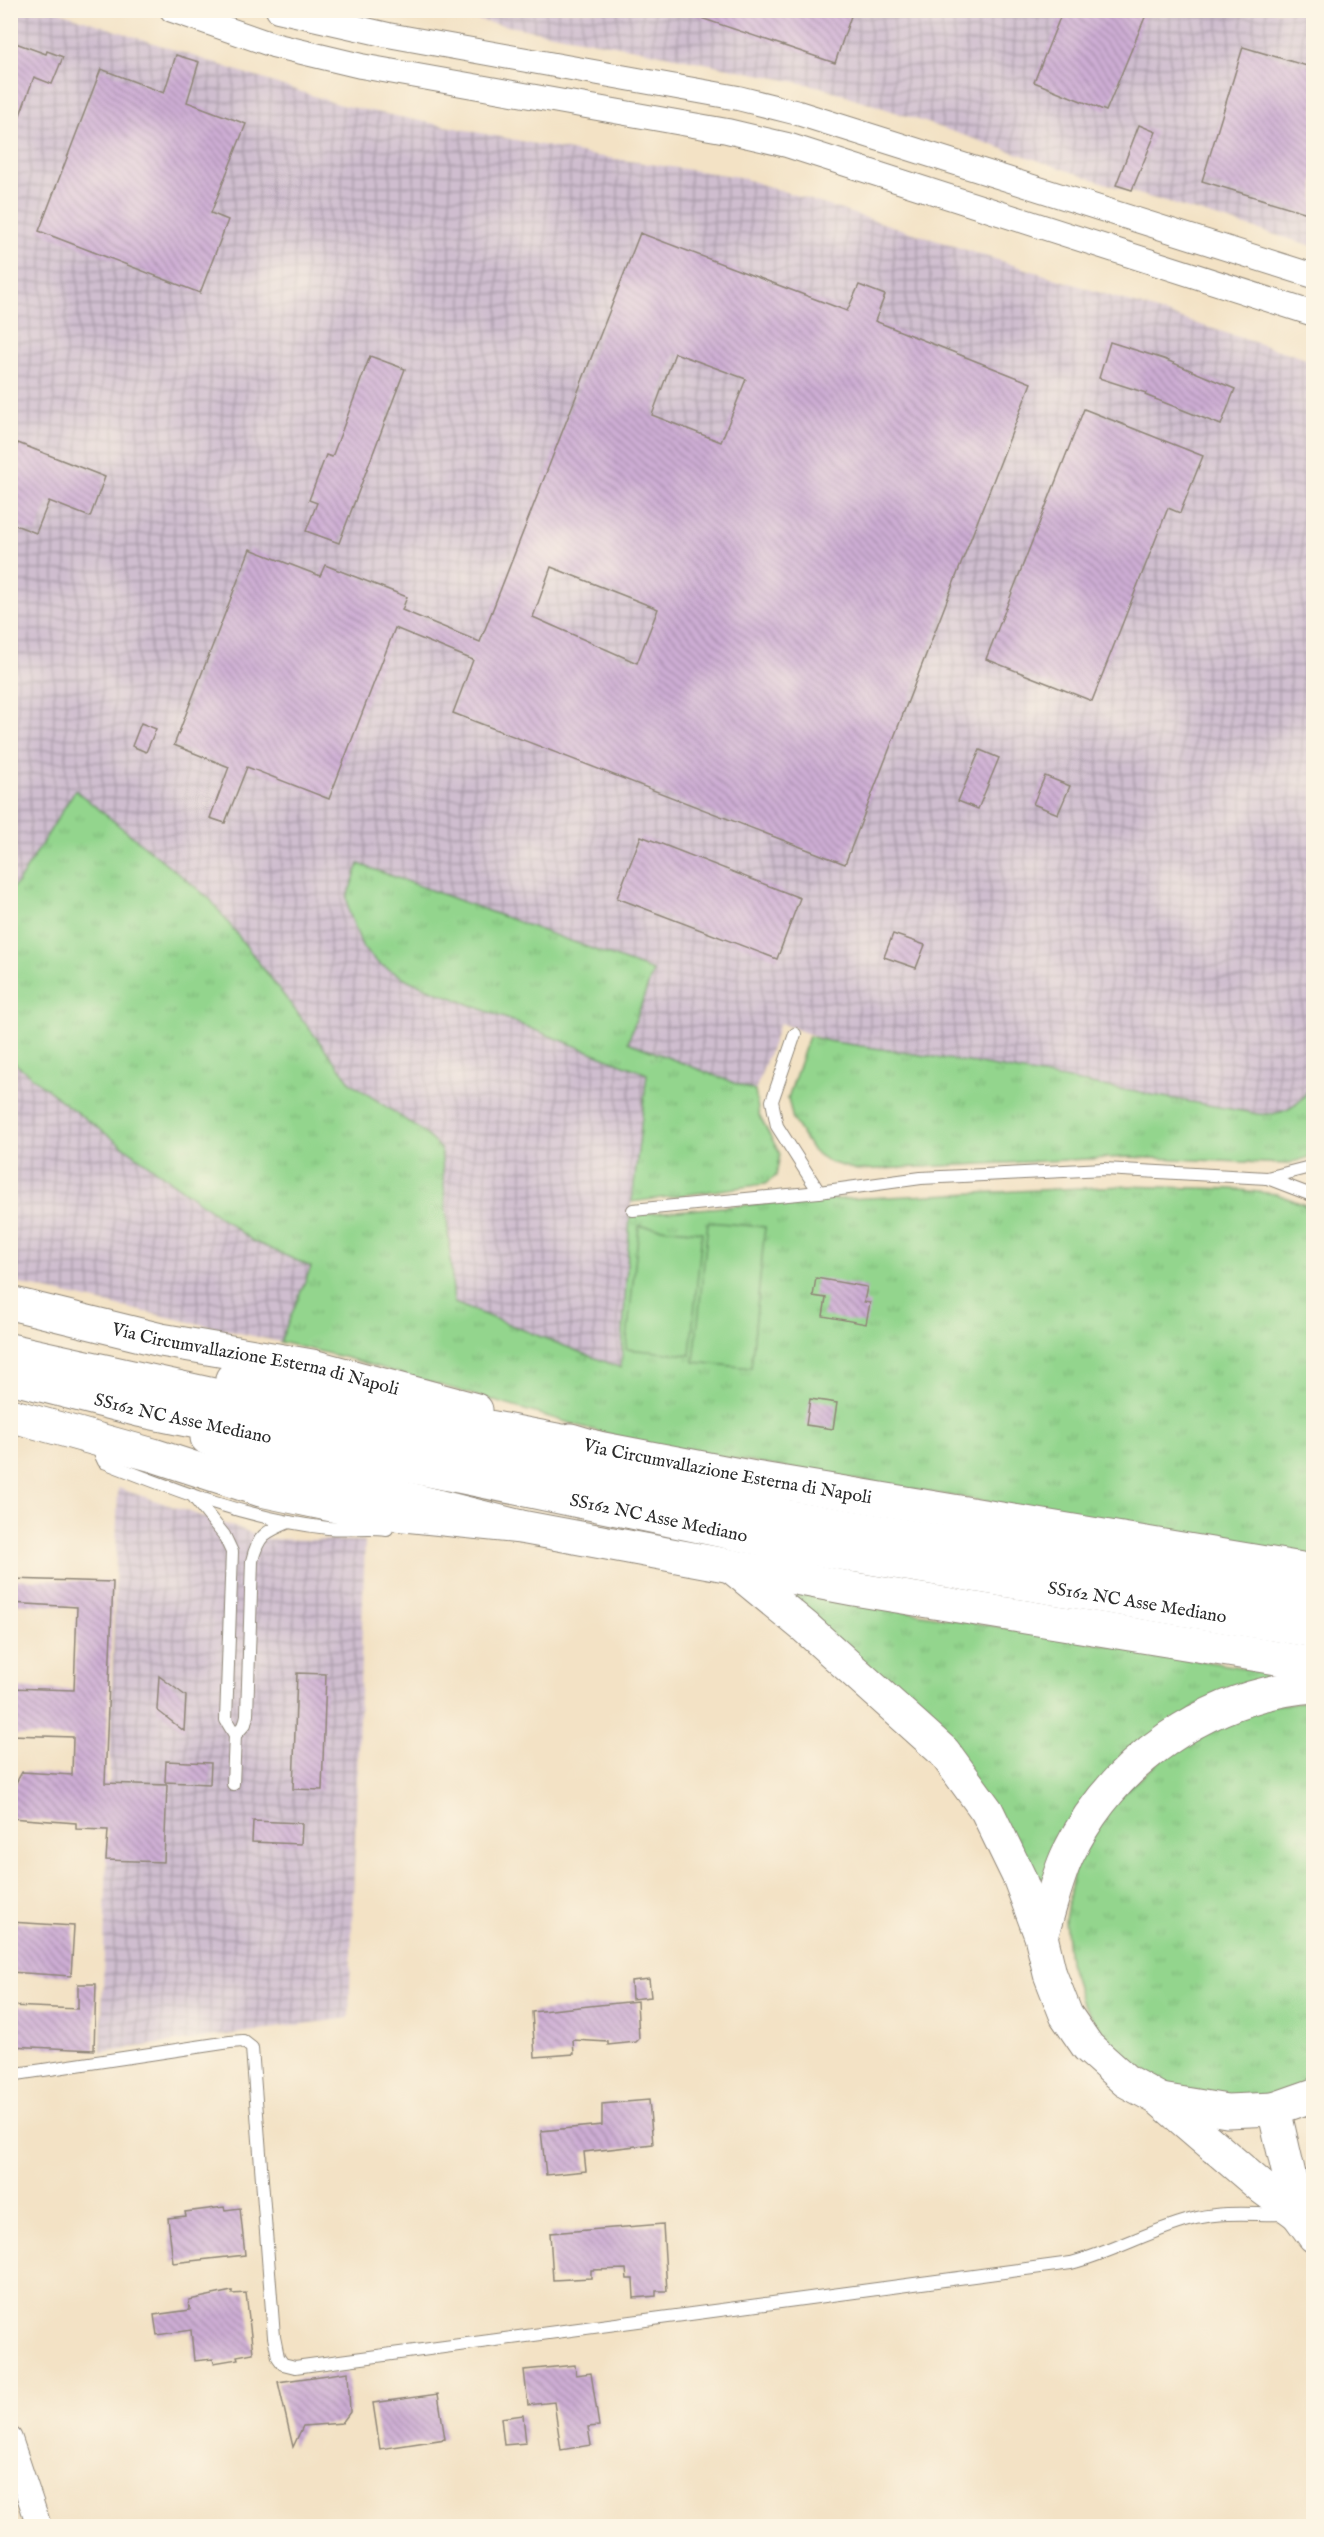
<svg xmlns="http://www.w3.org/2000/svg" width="1324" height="2537" font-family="'IM FELL English',serif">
<defs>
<pattern id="industrial-grid" width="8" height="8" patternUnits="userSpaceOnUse" patternTransform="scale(1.5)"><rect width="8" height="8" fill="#cfbdcf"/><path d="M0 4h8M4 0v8" fill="none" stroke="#a89aa8"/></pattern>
<pattern id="grass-tufts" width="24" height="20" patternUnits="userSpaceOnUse" patternTransform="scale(1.5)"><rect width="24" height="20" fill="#93d58d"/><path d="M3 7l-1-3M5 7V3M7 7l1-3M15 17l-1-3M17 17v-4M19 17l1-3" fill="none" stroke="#7fb77a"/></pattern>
<pattern id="building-back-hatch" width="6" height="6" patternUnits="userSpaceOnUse" patternTransform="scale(1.5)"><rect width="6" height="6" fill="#cdadd4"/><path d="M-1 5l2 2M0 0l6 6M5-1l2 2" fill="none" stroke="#a78dac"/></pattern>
</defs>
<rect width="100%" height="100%" fill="#fcf5e5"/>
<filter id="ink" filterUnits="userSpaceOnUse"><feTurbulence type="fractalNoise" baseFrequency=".0167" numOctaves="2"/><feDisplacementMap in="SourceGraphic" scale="12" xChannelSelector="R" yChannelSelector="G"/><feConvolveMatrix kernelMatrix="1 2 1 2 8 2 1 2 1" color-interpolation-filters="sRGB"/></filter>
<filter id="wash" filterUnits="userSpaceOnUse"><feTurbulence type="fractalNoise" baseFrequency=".008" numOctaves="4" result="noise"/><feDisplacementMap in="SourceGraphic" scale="24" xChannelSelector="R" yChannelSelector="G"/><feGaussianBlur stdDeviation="1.35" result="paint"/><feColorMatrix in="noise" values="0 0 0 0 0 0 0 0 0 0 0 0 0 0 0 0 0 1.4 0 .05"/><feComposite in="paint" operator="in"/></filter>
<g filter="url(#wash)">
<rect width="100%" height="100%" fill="#f3e2c5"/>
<g fill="url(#industrial-grid)">
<path d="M11,11H57L341,105L596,156L739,177L1313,361V1079L1308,1093L1294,1107L1276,1115L1258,1114L974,1063L828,1041L780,1023L755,1091L628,1042L653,972L410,981L647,1074L630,1215L621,1368L453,1303L441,1149L422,1131L351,1083L210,899L75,791L17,884L11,889Z"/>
<path d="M425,11H1313V246L1125,190L821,87L641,50Z"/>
<path d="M10,1060L68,1106L253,1241L311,1267L288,1322L317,1344L280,1342L11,1282Z"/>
<path d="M118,1488L270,1539L365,1541L349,2018L101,2052Z"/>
</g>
<g fill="url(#grass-tufts)" stroke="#5f805c" stroke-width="1.5">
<path d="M75,790L210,899L351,1083L422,1131L441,1149L454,1303L621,1368L630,1215L780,1202L1124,1186L1231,1189L1277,1194L1310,1207L1313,1210V1557L638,1443L347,1358L280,1342L311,1267L253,1241L68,1106L11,1060V889L17,884Z"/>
<path d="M359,864L653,971L628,1042L755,1091L759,1115L780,1154L776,1176L765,1184L632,1202L647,1074L410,981L379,964L363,948L349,912L347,897Z"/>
<path d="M809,1036L828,1041L974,1063L1258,1114C1285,1116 1304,1104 1313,1079V1156L1287,1164L1129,1157L857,1170L829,1162L812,1150L793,1120L788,1098Z"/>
<path d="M791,1592L1269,1672L1274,1676L1195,1706L1042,1894L1023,1862L786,1594Z"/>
<path d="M1313,1700V2080L1283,2093L1240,2099L1175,2088L1138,2067L1106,2038L1082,2003L1069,1962L1065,1920L1074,1869L1107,1808L1188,1735L1267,1706Z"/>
</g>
<g fill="#93d58d" stroke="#5f805c" stroke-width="1.5">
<path d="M708,1222L765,1227L751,1368L694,1362Z"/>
<path d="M639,1226L702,1232L690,1355L626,1349Z"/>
</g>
<g id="blocks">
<g fill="url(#building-back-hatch)" fill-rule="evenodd">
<path d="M690,10H853L835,63L689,14Z"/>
<path d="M1063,10H1148L1106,111L1034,82Z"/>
<path d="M10,41L46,54L47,51L63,57L52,84L34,77L13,134Z"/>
<path d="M1243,47L1314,68V215L1202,181Z"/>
<path d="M176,55L199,62L187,102L246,124L211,213L228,220L200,293L39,231L101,69L164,93Z"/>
<path d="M1139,125L1156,132L1132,190L1116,185Z"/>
<path d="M640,233L847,311L859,285L885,295L875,321L1031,383L845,864L453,713L473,660L395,628L329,799L247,767L225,823L210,818L229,767L174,745L250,549L320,576L325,565L407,597L402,610L480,642ZM675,353L746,379L721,442L652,415ZM551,567L658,609L637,663L533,617Z"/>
<path d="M1110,342L1164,359L1235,389L1221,425L1145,395L1146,393L1099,378Z"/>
<path d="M370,356L405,369L339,543L306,531L317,503L309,500L326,455L332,457Z"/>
<path d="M1084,409L1203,456L1180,513L1168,508L1092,701L986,659Z"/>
<path d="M18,443L105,477L90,517L49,501L36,533L10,523V463Z"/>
<path d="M141,723L156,729L146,752L132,746Z"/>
<path d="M980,750L999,758L978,809L958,801Z"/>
<path d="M1045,776L1070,786L1058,814L1033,804Z"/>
<path d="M641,836L800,898L777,959L617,898Z"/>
<path d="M893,934L925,945L916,968L884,957Z"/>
<path d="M816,1278L867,1287L864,1302L870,1303L866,1324L823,1316L826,1298L813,1296Z"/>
<path d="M810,1399L837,1403L833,1429L806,1425Z"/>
<path d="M10,1579L113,1582L105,1783L167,1785L164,1862L106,1860L108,1830L76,1829V1823L11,1818V1792L22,1772L72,1775L73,1737L10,1735V1688L74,1690L77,1607L10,1603Z"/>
<path d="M297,1673L326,1674L322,1790L293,1789Z"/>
<path d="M159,1676L186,1696L184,1731L157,1710Z"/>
<path d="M166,1761L211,1763L210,1784L165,1782Z"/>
<path d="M253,1821L302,1823L301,1844L252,1842Z"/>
<path d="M10,1922L74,1926L71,1976L10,1972Z"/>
<path d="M649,1979L651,1997L632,1999L631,1981Z"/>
<path d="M78,1984H96L94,2050L10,2046V2006L78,2009Z"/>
<path d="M637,2001L639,2039L636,2042L608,2045V2042L573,2040L574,2054L535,2057L532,2012Z"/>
<path d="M649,2100L653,2144L584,2152L586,2171L546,2175L541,2131L602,2125V2104Z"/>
<path d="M224,2207L225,2210L240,2208L245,2255L173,2263L168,2218L186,2216L185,2212Z"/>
<path d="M663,2224L667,2291H656V2296L634,2298L633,2279H627L626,2269L591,2270V2278L553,2280L550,2233Z"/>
<path d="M232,2291V2294L246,2293L253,2353L237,2356L238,2359L214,2363L213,2359L194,2361L191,2330L157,2335L154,2315L190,2310L189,2300Z"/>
<path d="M575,2365L576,2375L591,2373L599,2426L588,2427L591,2445L561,2450L554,2402L528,2405L524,2370Z"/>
<path d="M348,2372L350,2412L342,2423L303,2426L293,2447L278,2382Z"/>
<path d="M438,2394L445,2439L380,2449L373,2403Z"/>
<path d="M523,2415L526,2443L504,2445L501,2418Z"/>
</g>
</g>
</g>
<g filter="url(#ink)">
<use href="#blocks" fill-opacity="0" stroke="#8f8678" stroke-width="1.5"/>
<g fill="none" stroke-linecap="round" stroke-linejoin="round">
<g stroke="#8f8678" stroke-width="14">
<g id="lane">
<path d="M795,1034L772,1101L777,1126L819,1192"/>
<path d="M1267,1178L1314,1166"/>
<path d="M633,1210L819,1192L921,1178L1104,1169L1267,1178L1314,1196"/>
<path d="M96,1445L104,1462C175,1490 251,1520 328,1528C348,1530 368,1526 387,1529"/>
<path d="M192,1495L224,1535L232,1552L226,1720L235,1735"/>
<path d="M233,1784L235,1735L245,1724L247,1715L252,1561C258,1535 265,1532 289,1522"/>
<path d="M10,2075L230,2042L243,2041L252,2048L274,2337L278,2357L283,2364L295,2367L1071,2263C1114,2252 1154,2228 1197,2218C1227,2211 1255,2215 1285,2214"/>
</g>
</g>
<g stroke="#8f8678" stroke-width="26">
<g id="street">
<path d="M172,10L273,45L361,66L727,131L787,145L1314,314"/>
<path d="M278,10L388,35L738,98L798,113L1314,276"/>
<path d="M10,2439L39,2526"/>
</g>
</g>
<g stroke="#8f8678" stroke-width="35">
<path id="secondary" d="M1314,2095L1274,2109L1298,2214L1314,2236"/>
</g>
<g stroke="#8f8678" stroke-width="35">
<g id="primary">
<path id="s1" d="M10,1303L161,1340L312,1366L476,1410"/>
<path d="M10,1415L153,1455L261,1490L356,1510L521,1527L854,1589L1314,1664"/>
<path id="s2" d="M571,1440L598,1448L755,1478L1314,1571"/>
<path d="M731,1566L805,1627L944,1752L987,1811L1019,1877L1041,1936L1050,1974L1066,2015L1088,2047L1126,2081L1159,2099L1264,2189L1298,2214L1314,2217"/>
<path d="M1041,1936C1050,1910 1056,1879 1068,1854C1113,1760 1210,1694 1314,1686"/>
<path d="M1161,2100L1227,2111L1274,2109"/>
</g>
</g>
<g stroke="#8f8678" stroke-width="35">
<g id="highway">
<path d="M10,1350L435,1444L785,1516L1314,1603"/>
<path id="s3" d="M10,1377L139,1410L791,1545L1314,1631"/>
<path d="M232,1379L364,1398L468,1423L598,1448"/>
<path d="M207,1438L269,1464L521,1527"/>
</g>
</g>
<use href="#lane" stroke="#fff" stroke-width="12"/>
<use href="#street" stroke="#fff" stroke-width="24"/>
<use href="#secondary" stroke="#fff" stroke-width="33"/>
<use href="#primary" stroke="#fff" stroke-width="33"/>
<use href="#highway" stroke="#fff" stroke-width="33"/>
</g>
</g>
<g text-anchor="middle" stroke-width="5" stroke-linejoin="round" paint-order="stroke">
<g font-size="18" fill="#2b2b2b" stroke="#fcf5e5">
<text dy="6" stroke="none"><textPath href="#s1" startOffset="252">Via Circumvallazione Esterna di Napoli</textPath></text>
<text dy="6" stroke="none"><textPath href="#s3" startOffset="178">SS162 NC Asse Mediano</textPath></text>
<text dy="6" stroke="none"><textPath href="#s2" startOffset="160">Via Circumvallazione Esterna di Napoli</textPath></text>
<text dy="6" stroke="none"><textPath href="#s3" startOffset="664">SS162 NC Asse Mediano</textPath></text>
<text dy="6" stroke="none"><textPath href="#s3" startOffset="1150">SS162 NC Asse Mediano</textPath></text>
</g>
</g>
<rect width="1324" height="2537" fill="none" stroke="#fcf5e5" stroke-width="36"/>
</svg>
